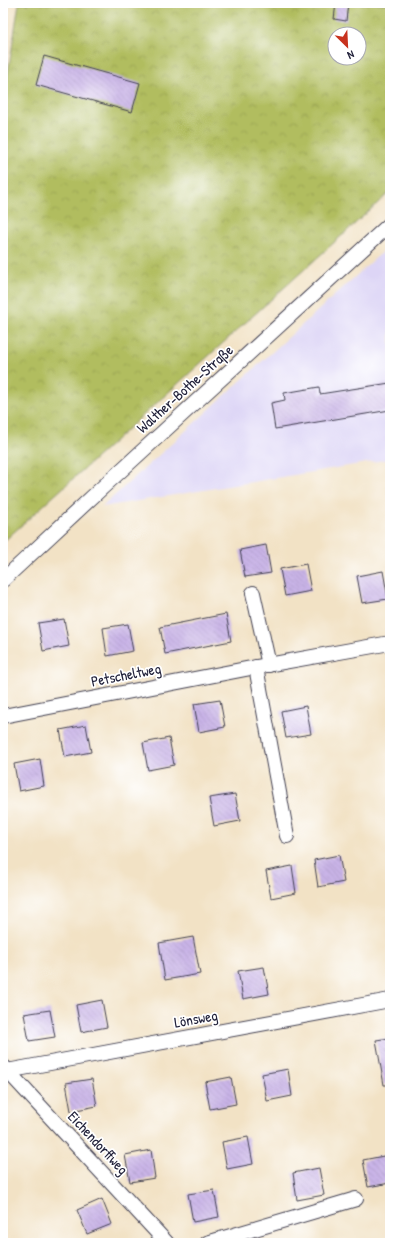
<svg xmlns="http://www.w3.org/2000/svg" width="393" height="1246" font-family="'Patrick Hand',sans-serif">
<defs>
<pattern id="park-crowns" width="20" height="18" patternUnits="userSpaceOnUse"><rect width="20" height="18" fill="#b1bd5e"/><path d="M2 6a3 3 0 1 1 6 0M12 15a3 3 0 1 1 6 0" fill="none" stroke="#98a253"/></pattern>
<pattern id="building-back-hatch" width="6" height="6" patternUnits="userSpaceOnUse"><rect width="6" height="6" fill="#c9b4e7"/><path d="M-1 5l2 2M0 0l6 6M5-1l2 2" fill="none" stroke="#ac9ac7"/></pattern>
</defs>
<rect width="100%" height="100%" fill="#fff"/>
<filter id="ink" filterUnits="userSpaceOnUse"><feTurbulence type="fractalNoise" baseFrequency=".025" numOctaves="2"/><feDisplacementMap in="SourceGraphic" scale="8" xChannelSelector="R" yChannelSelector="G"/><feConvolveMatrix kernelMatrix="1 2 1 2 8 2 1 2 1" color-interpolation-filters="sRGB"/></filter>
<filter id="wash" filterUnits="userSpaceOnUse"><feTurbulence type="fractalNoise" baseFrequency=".012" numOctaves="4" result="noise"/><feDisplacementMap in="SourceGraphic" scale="16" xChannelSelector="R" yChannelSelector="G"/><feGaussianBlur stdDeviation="0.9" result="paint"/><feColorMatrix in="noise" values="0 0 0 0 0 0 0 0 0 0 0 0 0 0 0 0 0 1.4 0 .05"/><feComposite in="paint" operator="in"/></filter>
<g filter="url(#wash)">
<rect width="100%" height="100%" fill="#f2e2c5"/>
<path fill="#ddd5f6" d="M390,245V459L102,507Z"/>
<path fill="url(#park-crowns)" stroke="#6a704c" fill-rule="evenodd" d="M19,3H390V192L3,542V104ZM335,34H359V58H335Z"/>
<g id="blocks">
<g fill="url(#building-back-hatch)">
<path d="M336,3H348L346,21L334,19Z"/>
<path d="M44,56L140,83L132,112L36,85Z"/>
<path d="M390,383V410L275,429L271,403L285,400L284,393L319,387L320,394Z"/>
<path d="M266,545L271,573L245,577L240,550Z"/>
<path d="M306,564L311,591L285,596L280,569Z"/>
<path d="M383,571L388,599L362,603L357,576Z"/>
<path d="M226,614L231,641L165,654L160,627Z"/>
<path d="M64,619L69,646L43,651L38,623Z"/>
<path d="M128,624L133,651L107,656L103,628Z"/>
<path d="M220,700L225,727L199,732L194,704Z"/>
<path d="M306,706L311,734L286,738L281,711Z"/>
<path d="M86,725L91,752L65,757L60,730Z"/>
<path d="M169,738L174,765L148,770L143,743Z"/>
<path d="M40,759L44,786L19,791L14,764Z"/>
<path d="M235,794L240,821L214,826L209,798Z"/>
<path d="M339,855L344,882L318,887L314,860Z"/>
<path d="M292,866L296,893L271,898L266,871Z"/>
<path d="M193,937L200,974L165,980L159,943Z"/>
<path d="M264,967L269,994L243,999L238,971Z"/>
<path d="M102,1000L107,1027L81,1032L76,1005Z"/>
<path d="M50,1010L55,1037L29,1041L24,1014Z"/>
<path d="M390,1038V1085H384L376,1040Z"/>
<path d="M288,1069L292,1096L267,1101L262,1074Z"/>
<path d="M231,1077L236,1104L210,1109L205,1082Z"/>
<path d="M92,1079L97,1106L71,1111L66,1083Z"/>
<path d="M248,1137L253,1164L227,1169L222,1142Z"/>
<path d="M151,1150L155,1178L130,1182L125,1155Z"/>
<path d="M389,1155L390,1163V1183L368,1187L363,1160Z"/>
<path d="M319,1168L324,1195L297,1200L293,1173Z"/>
<path d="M214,1190L219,1217L193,1222L188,1194Z"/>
<path d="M102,1199L112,1224L87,1234L77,1210Z"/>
</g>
</g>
</g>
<g filter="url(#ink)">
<use href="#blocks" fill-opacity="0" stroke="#413f50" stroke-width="1"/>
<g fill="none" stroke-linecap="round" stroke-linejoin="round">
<g stroke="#413f50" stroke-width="16">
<g id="minor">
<path d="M3,580L103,487L390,224"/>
<path d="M253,593L269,665"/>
<path d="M256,667L287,836"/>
<path d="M3,716L256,667L390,643"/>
<path d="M3,1066L167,1243"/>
<path d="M7,1071L390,1000"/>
<path d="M207,1243L356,1199"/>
</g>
</g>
<use href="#minor" stroke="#fff" stroke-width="14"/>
</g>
</g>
<g text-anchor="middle" stroke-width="3.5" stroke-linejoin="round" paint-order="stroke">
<g font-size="15" fill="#22223b" stroke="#fff">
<text transform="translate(185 389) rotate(-42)" y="5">Walther-Bothe-Straße</text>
<text transform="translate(126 675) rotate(-11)" y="5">Petscheltweg</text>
<text transform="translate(196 1019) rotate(-10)" y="5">Lönsweg</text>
<text transform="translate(98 1143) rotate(47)" y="5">Eichendorffweg</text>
</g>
</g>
<rect width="393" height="1246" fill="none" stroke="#fff" stroke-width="16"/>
<g transform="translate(347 46) rotate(156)"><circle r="19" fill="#ffffff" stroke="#a7a7b1"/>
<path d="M0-3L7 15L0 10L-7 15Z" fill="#c8321e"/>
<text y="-6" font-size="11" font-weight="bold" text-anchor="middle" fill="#22223b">N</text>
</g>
</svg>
